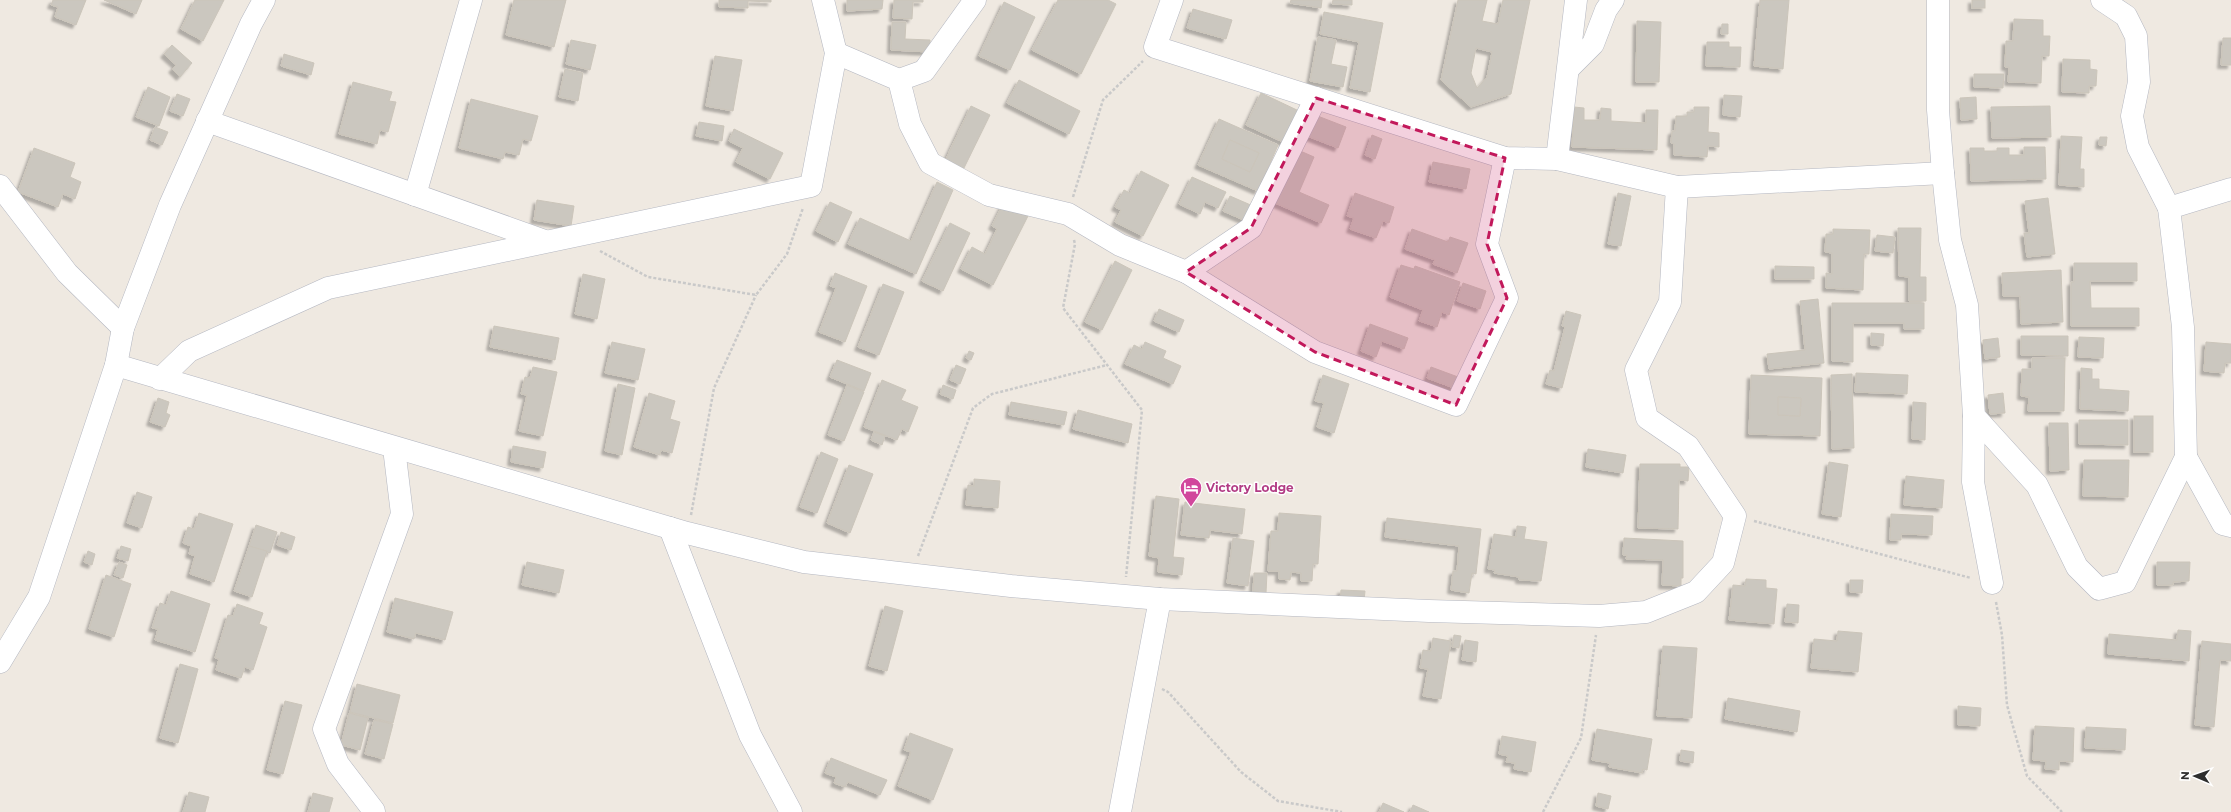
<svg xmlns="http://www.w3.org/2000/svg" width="2231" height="812" font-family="Montserrat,sans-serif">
<defs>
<filter id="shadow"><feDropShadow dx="-3.5" dy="3.5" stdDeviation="1" flood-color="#0004"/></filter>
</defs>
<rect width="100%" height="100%" fill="#efe9e1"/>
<g fill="#cbc7bf" stroke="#cbc5ba" fill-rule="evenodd" filter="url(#shadow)">
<path d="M53,0H86L76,25L55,17L58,7L51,5Z"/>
<path d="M104,0H142L136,14Z"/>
<path d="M195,0H224L203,41L181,29Z"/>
<path d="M514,0H566L554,47L506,35Z"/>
<path d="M719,0H771V2L748,1V8L719,7Z"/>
<path d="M847,0H883L882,9L847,11Z"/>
<path d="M894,0H923V2H913L912,19L893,18Z"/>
<path d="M1058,0H1108L1116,4L1081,74L1032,50Z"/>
<path d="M1291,0H1322L1321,8L1290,3Z"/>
<path d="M1333,0H1352V5L1332,4Z"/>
<path d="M1458,0H1487L1482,21L1498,24L1503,0H1530L1511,94L1471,107L1441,80ZM1476,48L1492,52L1487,77L1477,88L1471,73Z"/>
<path d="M1760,0H1789L1783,69L1754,66Z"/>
<rect x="1972" y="0" width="13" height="8"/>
<path d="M1004,2L1035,17L1010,70L979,56Z"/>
<path d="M1193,9L1232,20L1226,39L1187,28Z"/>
<path d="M1324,12L1383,23L1370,92L1350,88L1359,42L1320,34Z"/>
<path d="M2014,19L2043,20V36H2050L2049,56H2042L2041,83L2008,82L2009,67H2005L2006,41H2013Z"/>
<path d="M1637,21L1661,22L1659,82H1636Z"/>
<path d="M892,22H906L905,39L930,40V52L891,50Z"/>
<path d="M1722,24H1728V34H1721Z"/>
<path d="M1318,37L1336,40L1331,64L1347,67L1343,87L1310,81Z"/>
<path d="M2223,38H2231V65H2221Z"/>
<path d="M571,40L596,45L590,70L566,64Z"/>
<path d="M1707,42H1729V47H1741L1740,67L1706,66Z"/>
<path d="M172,45L192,63L180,77L172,69L176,65L164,54Z"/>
<path d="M284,54L314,63L311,75L281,66Z"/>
<path d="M715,56L742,60L733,111L706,106Z"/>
<path d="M2063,59L2090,60V69L2097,70L2096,86H2089V93L2062,92Z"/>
<path d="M565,69L583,73L578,101L559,97Z"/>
<path d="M1974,74H2004L2003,88L1974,87Z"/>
<path d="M1019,80L1080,111L1069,134L1007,103Z"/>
<path d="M353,82L392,92L389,101L396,102L388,132L380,130L377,144L339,134Z"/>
<path d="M148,87L170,97L159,126L136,117Z"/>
<path d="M1261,93L1299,111L1285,143L1246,125Z"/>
<path d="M177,94L190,99L183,116L170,111Z"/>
<path d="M1724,95L1742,96L1740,117L1723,115Z"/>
<path d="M1976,97L1977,119L1961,120L1960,98Z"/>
<path d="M471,99L538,116L531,141L523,139L519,155L505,152L503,159L459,148Z"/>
<path d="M971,106L990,115L962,172L944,163Z"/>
<path d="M2050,106L2051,137L1992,138L1991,107Z"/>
<path d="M1574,107L1584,108V120H1600L1601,108L1611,109V121L1646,123V110H1658L1657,150L1572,147Z"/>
<path d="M1694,107H1709L1708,132L1719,133V147L1708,146L1707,157L1674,155V144L1671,143L1672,131H1675L1676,116H1687V112H1694Z"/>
<path d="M1315,115L1346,127L1338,148L1307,136Z"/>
<path d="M1219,119L1278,145L1258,191L1198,165ZM1230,140L1259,153L1250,172L1222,159Z"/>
<path d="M699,122L724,126L722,141L696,136Z"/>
<path d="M155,127L168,132L162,145L150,140Z"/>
<path d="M734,129L783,153L770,179L736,162L743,148L729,141Z"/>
<path d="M1372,135L1382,139L1375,159L1365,155Z"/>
<path d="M2061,136L2082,137L2080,169H2084V187L2059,185Z"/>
<path d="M2100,137H2107L2106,146L2099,145Z"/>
<path d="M1230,140L1259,153L1250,172L1222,159Z"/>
<path d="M2024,147H2045L2046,179L1971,181L1970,148H1984V151H1997V148H2009V155H2024Z"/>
<path d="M34,148L75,163L70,177L81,182L75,199L63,194L58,207L18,192Z"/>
<path d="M1298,150L1314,157L1299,192L1329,205L1321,223L1275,203Z"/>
<path d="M1433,162L1470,169L1466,189L1429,182Z"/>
<path d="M1141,171L1169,185L1143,236L1115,222L1121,210L1115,207L1124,190L1130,193Z"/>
<path d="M1192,177L1226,192L1218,208L1205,202L1200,214L1179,204Z"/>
<path d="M937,182L953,190L916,274L848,244L860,218L911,241Z"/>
<path d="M1355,193L1394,207L1389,223L1383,221L1376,238L1350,229L1354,218L1347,216Z"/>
<path d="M1618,193L1631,196L1621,246L1608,244Z"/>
<path d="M1230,196L1253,206L1246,221L1223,211Z"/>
<path d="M2048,198L2055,254L2027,257L2024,233H2029L2025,201Z"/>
<path d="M537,200L574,206L571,226L534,220Z"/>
<path d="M830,202L852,212L838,242L816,231Z"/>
<path d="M1003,204L1028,216L993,285L961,269L972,247L985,254L997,229L992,226Z"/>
<path d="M950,223L970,233L943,291L922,281Z"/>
<path d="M1898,228H1921L1920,277H1926V301H1909V277L1899,276Z"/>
<path d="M1412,229L1448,242L1450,237L1468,243L1457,273L1433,264L1435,260L1405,249Z"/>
<path d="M1833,229L1870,230L1869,254H1864L1863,290L1826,288V273L1832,274V253L1825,252L1826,234H1833Z"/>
<path d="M1877,235L1895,237L1893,253L1875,251Z"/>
<path d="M1115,261L1132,270L1102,330L1085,322Z"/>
<path d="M2074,263H2137V281H2090L2091,308H2139V326H2071V282H2074Z"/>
<path d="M1401,265L1414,269L1415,266L1460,282L1449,315L1442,312L1437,327L1419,321L1423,310L1390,297Z"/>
<path d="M1775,266L1814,267V279H1775Z"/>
<path d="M2061,270L2063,322L2021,324L2020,296H2003L2002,273Z"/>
<path d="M835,273L867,286L845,342L819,332L836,288L830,286Z"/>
<path d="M583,274L605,279L597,319L575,314Z"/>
<path d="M1463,283L1486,291L1480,309L1457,301Z"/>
<path d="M883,284L904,292L879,355L858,347Z"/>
<path d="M1818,299L1824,363L1769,369L1767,354L1805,350L1800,301Z"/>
<path d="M1832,303H1924V329H1904V323H1853V362L1832,361Z"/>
<path d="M1159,309L1184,320L1179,332L1154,321Z"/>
<path d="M1566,311L1581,315L1562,388L1546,384L1550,370L1554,371L1565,327L1562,326Z"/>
<path d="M1370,324L1408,338L1404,349L1382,341L1376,357L1361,351Z"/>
<path d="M494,326L559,338L555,360L490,347Z"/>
<path d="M1871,333L1884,334L1883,346L1871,345Z"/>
<path d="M2021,336H2068V356L2021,355Z"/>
<path d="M2079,337L2104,338L2103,358L2078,357Z"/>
<path d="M1998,338L2000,357L1985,359L1983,340Z"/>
<path d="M612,342L645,349L638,380L605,373Z"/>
<path d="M1145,342L1166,351L1163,358L1181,366L1173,384L1125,364L1134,345L1142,349Z"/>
<path d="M2206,342L2231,344V363H2225L2224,373L2204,371Z"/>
<path d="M969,351L974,353L971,360L966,358Z"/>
<path d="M2032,358H2065L2064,411H2028L2029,397L2021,396L2022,369H2032Z"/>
<path d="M837,360L871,373L864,391L830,377Z"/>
<path d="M956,365L966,369L960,384L950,380Z"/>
<path d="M533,367L557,372L543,436L519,431L527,395L521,394L525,377L530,378Z"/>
<path d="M1431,367L1458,377L1454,388L1427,378Z"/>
<path d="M2081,368L2092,369V379H2099V389L2129,391L2128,411L2080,409Z"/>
<path d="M1856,373L1908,375L1907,394L1855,392Z"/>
<path d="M1852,374L1854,448L1832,449L1831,375Z"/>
<path d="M1323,375L1349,384L1334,433L1317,427L1324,403L1315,401Z"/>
<path d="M1751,375L1822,378L1820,436L1749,434ZM1778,397L1801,398L1800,416L1778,415Z"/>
<path d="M882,380L906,390L901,400L918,407L908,432L902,429L897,440L864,427Z"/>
<path d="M618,384L635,388L622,455L605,451Z"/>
<path d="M847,385L864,392L844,441L828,435Z"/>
<path d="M943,385L956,390L953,399L940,394Z"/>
<path d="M649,393L675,401L670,419L680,422L672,453L661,450L660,455L634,447Z"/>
<path d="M2003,393L2005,413L1990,414L1988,395Z"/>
<path d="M1778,397L1801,398L1800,416L1778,415Z"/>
<path d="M158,398L169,402L166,413L170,415L165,427L150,422Z"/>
<path d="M1011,402L1067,412L1064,425L1009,415Z"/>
<path d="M1913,402L1926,403L1925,440L1912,439Z"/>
<path d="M1078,410L1132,424L1128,443L1073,429Z"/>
<rect x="2134" y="416" width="19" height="36"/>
<path d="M2079,420H2128V445L2079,444Z"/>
<path d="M2049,423H2068L2069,470L2050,471Z"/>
<path d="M874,432L885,436L882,445L871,440Z"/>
<path d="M513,446L546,452L543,468L511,462Z"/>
<path d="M1588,449L1626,455L1623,473L1586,467Z"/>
<path d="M821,452L838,459L817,513L800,507Z"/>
<path d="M2084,460H2129L2128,497L2083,496Z"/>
<path d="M1829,462L1848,465L1841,517L1822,514Z"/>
<path d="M1640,464H1680V467H1689L1688,481L1679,480L1678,529L1638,528Z"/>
<path d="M849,465L873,474L850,533L827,523Z"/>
<path d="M1906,476L1944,480L1942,508L1904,505Z"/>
<path d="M974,479L1000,481L998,508L966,505L968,485L974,486Z"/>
<path d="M137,492L152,497L142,528L127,523Z"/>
<path d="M1156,496L1179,499L1173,557L1184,558L1182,575L1158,572L1159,558L1149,556Z"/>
<path d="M1185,502L1245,509L1242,534L1210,530L1209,538L1181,535Z"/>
<path d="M199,513L233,524L214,582L190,574L195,556L189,554L191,546L183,543L188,527L194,529Z"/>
<path d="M1279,513L1321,516L1318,564H1313L1312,581H1301V573L1291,572L1290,580L1279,579V571H1268L1271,531H1278Z"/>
<path d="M1891,514L1933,516L1932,535L1901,534V540H1890Z"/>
<path d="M1387,518L1481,529L1476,574L1472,573L1469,593L1451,590L1453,571H1457L1459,546L1385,537Z"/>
<path d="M256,525L277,532L270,553L249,546Z"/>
<path d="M1517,526L1526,527L1524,539L1547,542L1541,581L1519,580V577L1494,573L1495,570L1488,569L1494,534L1516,537Z"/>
<path d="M281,532L295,537L291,550L277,545Z"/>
<path d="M1233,538L1254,541L1248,586L1227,583Z"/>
<path d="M1624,538L1683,541V578H1681V586L1662,585L1663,560L1626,559L1627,555H1623Z"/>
<path d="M121,546L131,549L128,561L117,558Z"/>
<path d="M249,546L267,551L252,597L234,591Z"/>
<path d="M88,551L95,554L92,565L84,562Z"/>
<path d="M119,562L127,565L123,578L114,575Z"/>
<path d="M527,562L564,570L559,593L522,585Z"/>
<path d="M2157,562H2190L2189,581L2173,582V585H2157Z"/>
<path d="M1254,573H1267L1266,593L1253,592Z"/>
<path d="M106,575L131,584L114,637L89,629Z"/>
<path d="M1746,579L1766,580V588L1777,589L1774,624L1729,620L1733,585L1745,586Z"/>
<path d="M1850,580H1863L1862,593L1850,592Z"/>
<path d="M1341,590L1365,591L1364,601L1340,600Z"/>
<path d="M171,591L210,604L195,652L155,640L158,629L152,628L160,603L166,605Z"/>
<path d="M395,598L453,612L445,640L416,633L414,639L387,632Z"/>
<path d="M237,604L263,613L259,624L267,627L253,670L245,667L241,678L216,670L219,659L215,658L228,615L233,616Z"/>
<path d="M1787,604L1799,605L1798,623L1785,622Z"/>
<path d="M885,606L903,611L887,671L869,666Z"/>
<path d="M2178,630L2191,631L2189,661L2108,654L2109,634L2177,640Z"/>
<path d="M1838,631L1862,633L1858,672L1811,668L1814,639L1837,641Z"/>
<path d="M1454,635L1461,636L1459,648L1452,647Z"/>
<path d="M1433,638L1451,641L1441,699L1423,696L1428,669L1420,668L1423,650L1431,651Z"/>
<path d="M1465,640L1478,642L1476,662L1462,660Z"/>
<path d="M2202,641L2231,644V661L2220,660L2214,727L2195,725Z"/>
<path d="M1663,646L1697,648L1692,718L1657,716Z"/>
<path d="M180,664L198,669L178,743L160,738Z"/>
<path d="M357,684L400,695L393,723L350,712Z"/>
<path d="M1728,698L1800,711L1797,732L1725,719Z"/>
<path d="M285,701L302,705L283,774L267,770Z"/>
<path d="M1958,706L1981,708L1980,726L1958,725Z"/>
<path d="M349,713L368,718L360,750L341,745Z"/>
<path d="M374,720L393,724L384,759L365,754Z"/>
<path d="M2035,726L2074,728L2073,762L2059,761V770L2045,769L2046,761L2033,760Z"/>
<path d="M2086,727L2126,729L2125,750L2085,748Z"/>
<path d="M1597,729L1652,739L1647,770L1643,769L1642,773L1609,767L1610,763L1592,760Z"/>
<path d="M910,733L953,749L933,800L898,786L911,752L904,750Z"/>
<path d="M1502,736L1536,742L1531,772L1514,769L1515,763L1506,762L1508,756L1499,754Z"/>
<path d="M1681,750L1694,752L1693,763L1680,761Z"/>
<path d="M831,758L887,780L880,795L848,782L845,787L834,783L836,777L825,773Z"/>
<path d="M189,792L209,797L205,812H183Z"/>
<path d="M313,793L333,798L329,812H308Z"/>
<path d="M1598,793L1611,796L1608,809L1596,806Z"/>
<path d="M1383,803L1404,812H1379Z"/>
<path d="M1413,805L1429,812H1410Z"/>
</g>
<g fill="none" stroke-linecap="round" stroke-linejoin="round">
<g stroke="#b4b7c1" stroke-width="23">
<g id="minor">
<path d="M1172,0L1155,47L1505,158L1557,159L1677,187L1943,173"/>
<path d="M1938,0V110L1943,173L1950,240L1967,305L1974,416L2037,485L2077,567L2099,589L2125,582L2186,457L2183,327L2169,208L2231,189"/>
<path d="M2102,0L2126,16L2136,36L2139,82L2132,116L2138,147L2169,208"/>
<path d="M836,53L899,80L910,124L930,163L989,195L1068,214L1120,245L1186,272L1251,228L1316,98"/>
<path d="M1569,68L1593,44L1606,10L1613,0"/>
<path d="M899,80L924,71L975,0"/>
<path d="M207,121L545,241"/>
<path d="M1557,159L1576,0"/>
<path d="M0,186L67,273L123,328"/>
<path d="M415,195L471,0"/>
<path d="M1186,272L1315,352L1456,405L1507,298L1487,244L1505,158"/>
<path d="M116,365L687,533L804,562L1011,586L1160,599L1429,611L1599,616L1646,612L1696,592L1723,563L1735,516L1688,446L1647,418L1636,370L1670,302L1677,187"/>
<path d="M160,379L189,351L328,288L811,186L836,53L823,0"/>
<path d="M1974,416L1973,482L1992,583"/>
<path d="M2186,457L2223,524L2231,526"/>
<path d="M670,528L750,735L791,812"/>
<path d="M0,662L39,597L116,365L123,328L170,205L251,24L264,0"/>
<path d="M374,811L338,764L324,729L402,514L394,448"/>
<path d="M1120,812L1160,599"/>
</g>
</g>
<g stroke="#c9c9c9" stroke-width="2.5" stroke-dasharray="3 2" stroke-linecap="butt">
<path d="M1073,197L1103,100L1143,61"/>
<path d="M1074,240L1075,244L1063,308L1142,410L1126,577"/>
<path d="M600,251L648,277L756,295L787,254L803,208"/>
<path d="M691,515L714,388L756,295"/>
<path d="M1754,521L1971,578"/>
<path d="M918,556L973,408L992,394L1107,365"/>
<path d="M1996,602L2002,635L2007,705L2027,776L2062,812"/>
<path d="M1162,689L1168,692L1241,772L1278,801L1342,812"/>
<path d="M1543,812L1581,738L1596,635"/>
</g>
<use href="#minor" stroke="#fff" stroke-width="22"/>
</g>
<path fill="#c2185b" fill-opacity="0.2" stroke="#c2185b" stroke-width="3" stroke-dasharray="8 5" stroke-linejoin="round" d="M1316,98L1505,158L1487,244L1507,298L1456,405L1315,352L1186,272L1251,228Z"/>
<defs>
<g id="hotel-pin" transform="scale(1.15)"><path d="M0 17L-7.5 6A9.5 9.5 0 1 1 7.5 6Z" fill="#d1479c" stroke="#fff"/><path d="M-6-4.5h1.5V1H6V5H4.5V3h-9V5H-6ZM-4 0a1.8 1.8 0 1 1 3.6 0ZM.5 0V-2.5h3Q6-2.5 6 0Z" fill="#fff"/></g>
</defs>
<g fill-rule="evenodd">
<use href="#hotel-pin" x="1191" y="488"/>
</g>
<g text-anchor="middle" stroke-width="3" stroke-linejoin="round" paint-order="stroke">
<g font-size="12" font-weight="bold" fill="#b23c85" stroke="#fff" text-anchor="start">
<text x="1206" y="492">Victory Lodge</text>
</g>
</g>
<g transform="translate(2195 776) rotate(272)" stroke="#ffffff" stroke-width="3" paint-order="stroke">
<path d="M0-3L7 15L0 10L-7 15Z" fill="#2e2e2e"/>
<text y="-6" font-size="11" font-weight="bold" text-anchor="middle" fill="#2e2e2e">N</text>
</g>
</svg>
